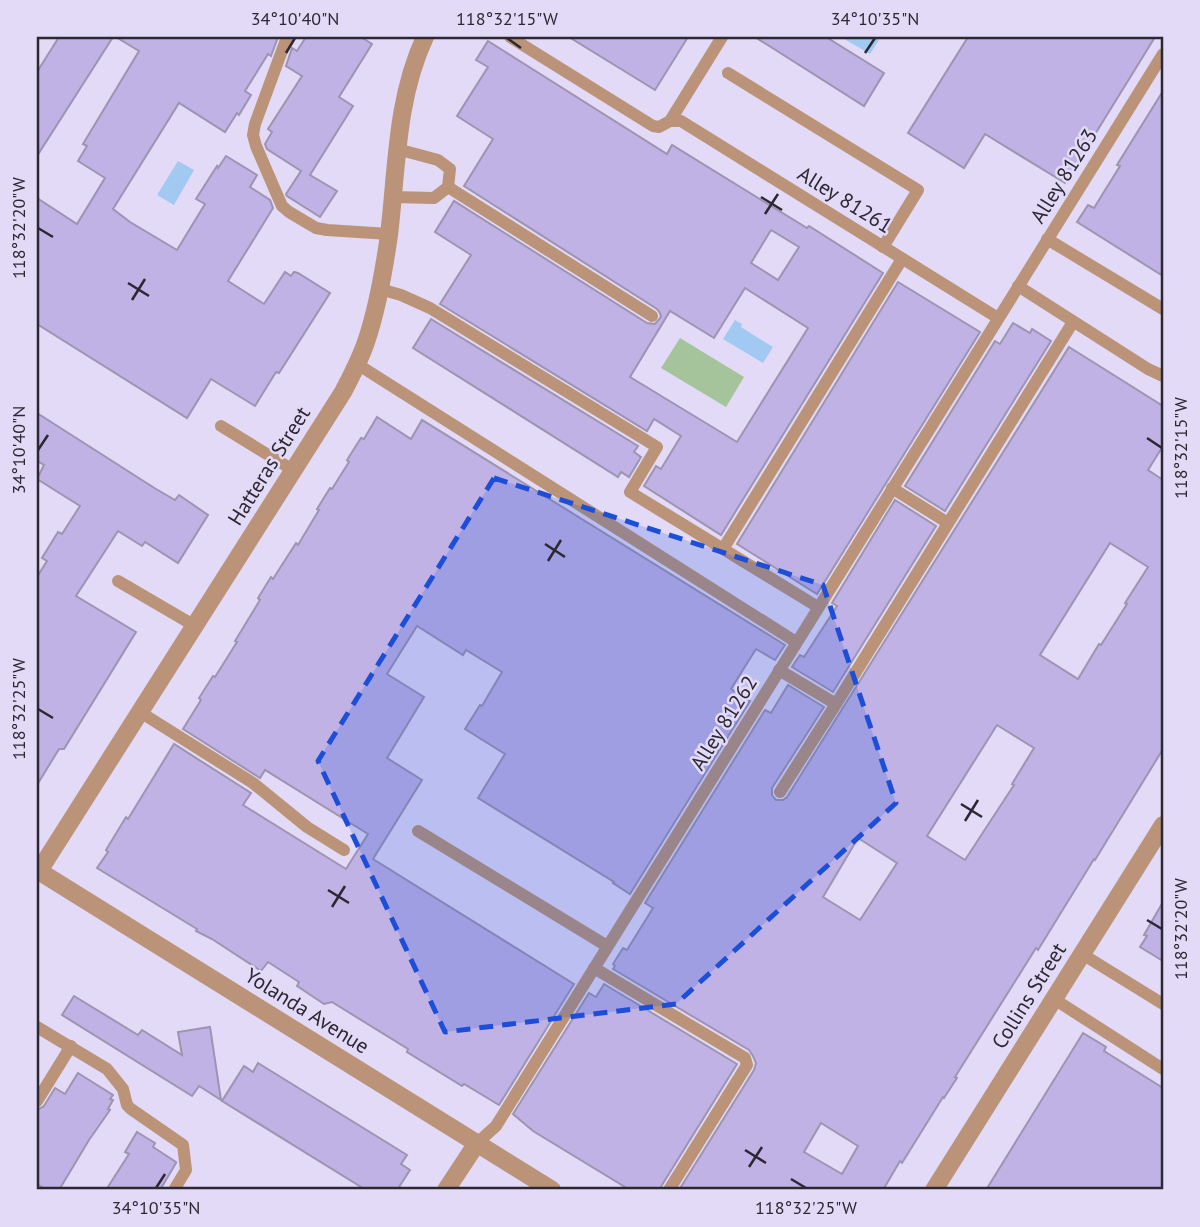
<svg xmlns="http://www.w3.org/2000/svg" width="1200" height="1227" font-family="'PT Sans',sans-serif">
<rect width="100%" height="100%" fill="#e2daf7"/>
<path fill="#a5c49c" d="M680,338L744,377L726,407L661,368Z"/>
<g fill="#a1c9f2">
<path d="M841,37H873L879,40L870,54Z"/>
<path d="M178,161L194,170L174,205L157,195Z"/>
<path d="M735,320L742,324L741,327L773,347L763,363L723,339Z"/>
</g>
<g fill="#c1b2e5" stroke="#9c94b0" stroke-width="2" fill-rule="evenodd">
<path d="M59,37H113L37,156V72Z"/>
<path d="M116,37H278L271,56L268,54L245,91L251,95L239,115L237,113L225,132L179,103L113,209L130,222L177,250L205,204L196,199L217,166L218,168L226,156L257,175L250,187L270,200L273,208L228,281L264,304L285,272L291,276L294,272L298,273L330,293L279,373L276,372L255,406L211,379L187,418L37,324V198L77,224L105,178L78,161L87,146L83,144L139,51Z"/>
<path d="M306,37H361L372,44L339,97L353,106L310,175L337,191L320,217L287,196L286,194L301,171L267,149L265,144L272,132L268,129L302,76L286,66L292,48L297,51Z"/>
<path d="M569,37H688L655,90Z"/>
<path d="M755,37H826L884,73L864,106Z"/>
<path d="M968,37H1155L1065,183L985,134L964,168L908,133Z"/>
<path d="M488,41L667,154L672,145L807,228L809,226L883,273L721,535L644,486L656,466L661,469L681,436L654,419L647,431L440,304L471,255L435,232L454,201L647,323L655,324L661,317L660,313L657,309L464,186L493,139L457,116L488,67L476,60ZM771,230L799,247L778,280L751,263ZM745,288L808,328L737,442L630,377L670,311L714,338Z"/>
<path d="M1163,91V276L1077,222L1088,205L1094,208L1120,166L1117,165Z"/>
<path d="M898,282L980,332L817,594L737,544Z"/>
<path d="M431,319L638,446L634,452L641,457L629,477L621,472L618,477L413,348Z"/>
<path d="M1013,323L1030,333L1032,329L1051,341L945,511L905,486L995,341L1000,344Z"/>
<path d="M1069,347L1163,406V446L1148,470L1163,480V749L1095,860L1094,859L1038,950L1036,948L955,1077L957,1078L944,1098L943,1097L902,1163L900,1161L883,1190H679L754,1070L756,1063L753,1056L749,1050L613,969L615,966L613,964L623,948L627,950L653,908L645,903L765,710L771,713L788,685L824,707L772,788V795L776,800H783L787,797ZM1110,543L1148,567L1125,603L1127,604L1101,645L1099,644L1078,679L1040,655ZM997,725L1034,748L1012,784L1014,785L965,860L927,836ZM858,838L897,863L860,920L823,897ZM821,1123L858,1146L842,1174L804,1152Z"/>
<path d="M37,413L156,489L175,500L179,495L208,515L178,563L145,542L142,546L118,531L76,596L136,632L64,749H59L37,785V577L47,561L42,558L58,532L62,534L80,506L37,479L44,465L37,461Z"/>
<path d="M377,417L411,439L422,420L785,645L775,660L756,649L731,689L750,701L630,894L613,883L614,882L478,798L505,754L465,729L480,705L482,706L502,672L466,650L463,655L417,626L387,674L424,697L387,758L422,780L373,859L574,984L499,1105L464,1084L462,1086L407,1052L408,1049L332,1002L324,1004L297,986L299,982L268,962L261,971L212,939L196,931L197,929L97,868L108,852L106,850L126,817L128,819L174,744L251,793L243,805L346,869L368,834L265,770L260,778L183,729L201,700L199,698L213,676L215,677L237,642L235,641L260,600L258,598L271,577L273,579L296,543L298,545L319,510L317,509L330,488L332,489L349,462L347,460L361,438L364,439Z"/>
<path d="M895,500L936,526L833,692L792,667L800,655L804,657L837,606L832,603Z"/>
<path d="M1163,902V961L1140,947L1147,936L1144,935Z"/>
<path d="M604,984L737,1064L662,1185L660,1190H630L533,1131L513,1114L589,993L596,997Z"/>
<path d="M74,996L138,1035L142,1030L182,1055L178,1032L210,1027L221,1100L199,1086L192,1096L62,1015Z"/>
<path d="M1083,1033L1106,1047L1104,1051L1163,1088V1190H986Z"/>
<path d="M258,1063L407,1155L401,1164L410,1170L397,1190H366L222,1101L244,1066L253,1072Z"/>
<path d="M78,1073L113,1095L110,1099L113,1100L108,1109L110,1110L89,1140L59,1190H47L37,1184V1110L44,1106L55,1088L65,1094Z"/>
<path d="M137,1132L155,1143L153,1147L176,1162V1163L160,1190H106L129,1154L125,1152Z"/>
</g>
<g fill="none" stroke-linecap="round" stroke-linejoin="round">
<g stroke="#ba9379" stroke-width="12">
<path d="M287,37L255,124L253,135L256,146L278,197L282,206L289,212L316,228L327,230L389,234"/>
<path d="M510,37L653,126L659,127L670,121L722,37"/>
<path d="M728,73L918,190L883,247"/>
<path d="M670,121H681L998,318"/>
<path d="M448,187L652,316"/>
<path d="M392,197L434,198L448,187L450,169L438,160L397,149"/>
<path d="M1047,239L1163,309"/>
<path d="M1018,286L1148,369L1163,376"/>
<path d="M380,289L401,295L430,308L657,447L630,492L818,607"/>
<path d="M357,364L796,642"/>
<path d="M221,426L293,470"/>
<path d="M892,488L948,523"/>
<path d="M723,549L902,259"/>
<path d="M118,581L195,626"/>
<path d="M779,670L836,704L1073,322"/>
<path d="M140,712L253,783L307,827L344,850"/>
<path d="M780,792L836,704"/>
<path d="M418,831L607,946"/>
<path d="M1082,954L1163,1004"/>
<path d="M594,968L745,1058L747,1065L669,1190"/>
<path d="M1054,999L1163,1069"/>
<path d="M37,1027L107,1069L123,1089L127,1105L131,1109L183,1145L186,1170L174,1190"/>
<path d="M37,1101L71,1046"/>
<path d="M477,1143L496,1126L1163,54"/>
</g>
<g stroke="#ba9379" stroke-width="18">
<path d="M37,870L552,1190"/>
<path d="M446,1190L477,1143"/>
<path d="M934,1190L1163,825"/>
</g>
<path stroke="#ba9379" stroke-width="18" d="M39,871L343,392C352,375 361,358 367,339C378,306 384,270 389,235C397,168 396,99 425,37"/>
</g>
<path fill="#1d4ed8" fill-opacity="0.2" stroke="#1d4ed8" stroke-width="5" stroke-dasharray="14 9" stroke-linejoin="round" d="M494,478L823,585L896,803L676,1004L445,1032L318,761Z"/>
<path fill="none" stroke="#2b2833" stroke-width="2.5" d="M507,38L521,48M286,53L295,38M865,53L875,38M761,197L782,210M765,214L778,194M38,228L53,237M128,283L149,296M132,300L145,279M1147,438L1162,448M38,450L48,435M545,544L565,557M548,561L561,540M38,709L53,718M961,804L982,817M965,821L978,800M328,890L349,903M332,907L345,886M1147,920L1162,929M745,1150L766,1163M749,1167L762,1147M791,1179L806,1188M156,1188L165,1174"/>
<g text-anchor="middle" stroke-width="5" stroke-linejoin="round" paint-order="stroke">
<g font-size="21" fill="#2b2833" stroke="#e2daf7">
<text transform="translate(1064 176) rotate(-58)" y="7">Alley 81263</text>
<text transform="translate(845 200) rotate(32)" y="7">Alley 81261</text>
<text transform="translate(269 466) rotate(-58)" y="7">Hatteras Street</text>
<text transform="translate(724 723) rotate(-58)" y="7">Alley 81262</text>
<text transform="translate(1029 996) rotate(-58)" y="7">Collins Street</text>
<text transform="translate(307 1011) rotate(32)" y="7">Yolanda Avenue</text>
</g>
</g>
<rect width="1200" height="1227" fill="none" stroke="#e2daf7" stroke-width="77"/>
<rect x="38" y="38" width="1124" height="1150" fill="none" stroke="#2b2833" stroke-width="2.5"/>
<g font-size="18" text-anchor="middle" fill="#2b2833">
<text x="295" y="25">34°10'40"N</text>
<text x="507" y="25">118°32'15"W</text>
<text x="875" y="25">34°10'35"N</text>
<text transform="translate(19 228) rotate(-90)" y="6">118°32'20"W</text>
<text transform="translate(1181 448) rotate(-90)" y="6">118°32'15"W</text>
<text transform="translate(19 450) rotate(-90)" y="6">34°10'40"N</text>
<text transform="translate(19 709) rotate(-90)" y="6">118°32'25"W</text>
<text transform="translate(1181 929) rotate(-90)" y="6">118°32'20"W</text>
<text x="156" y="1214">34°10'35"N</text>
<text x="806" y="1214">118°32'25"W</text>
</g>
</svg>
